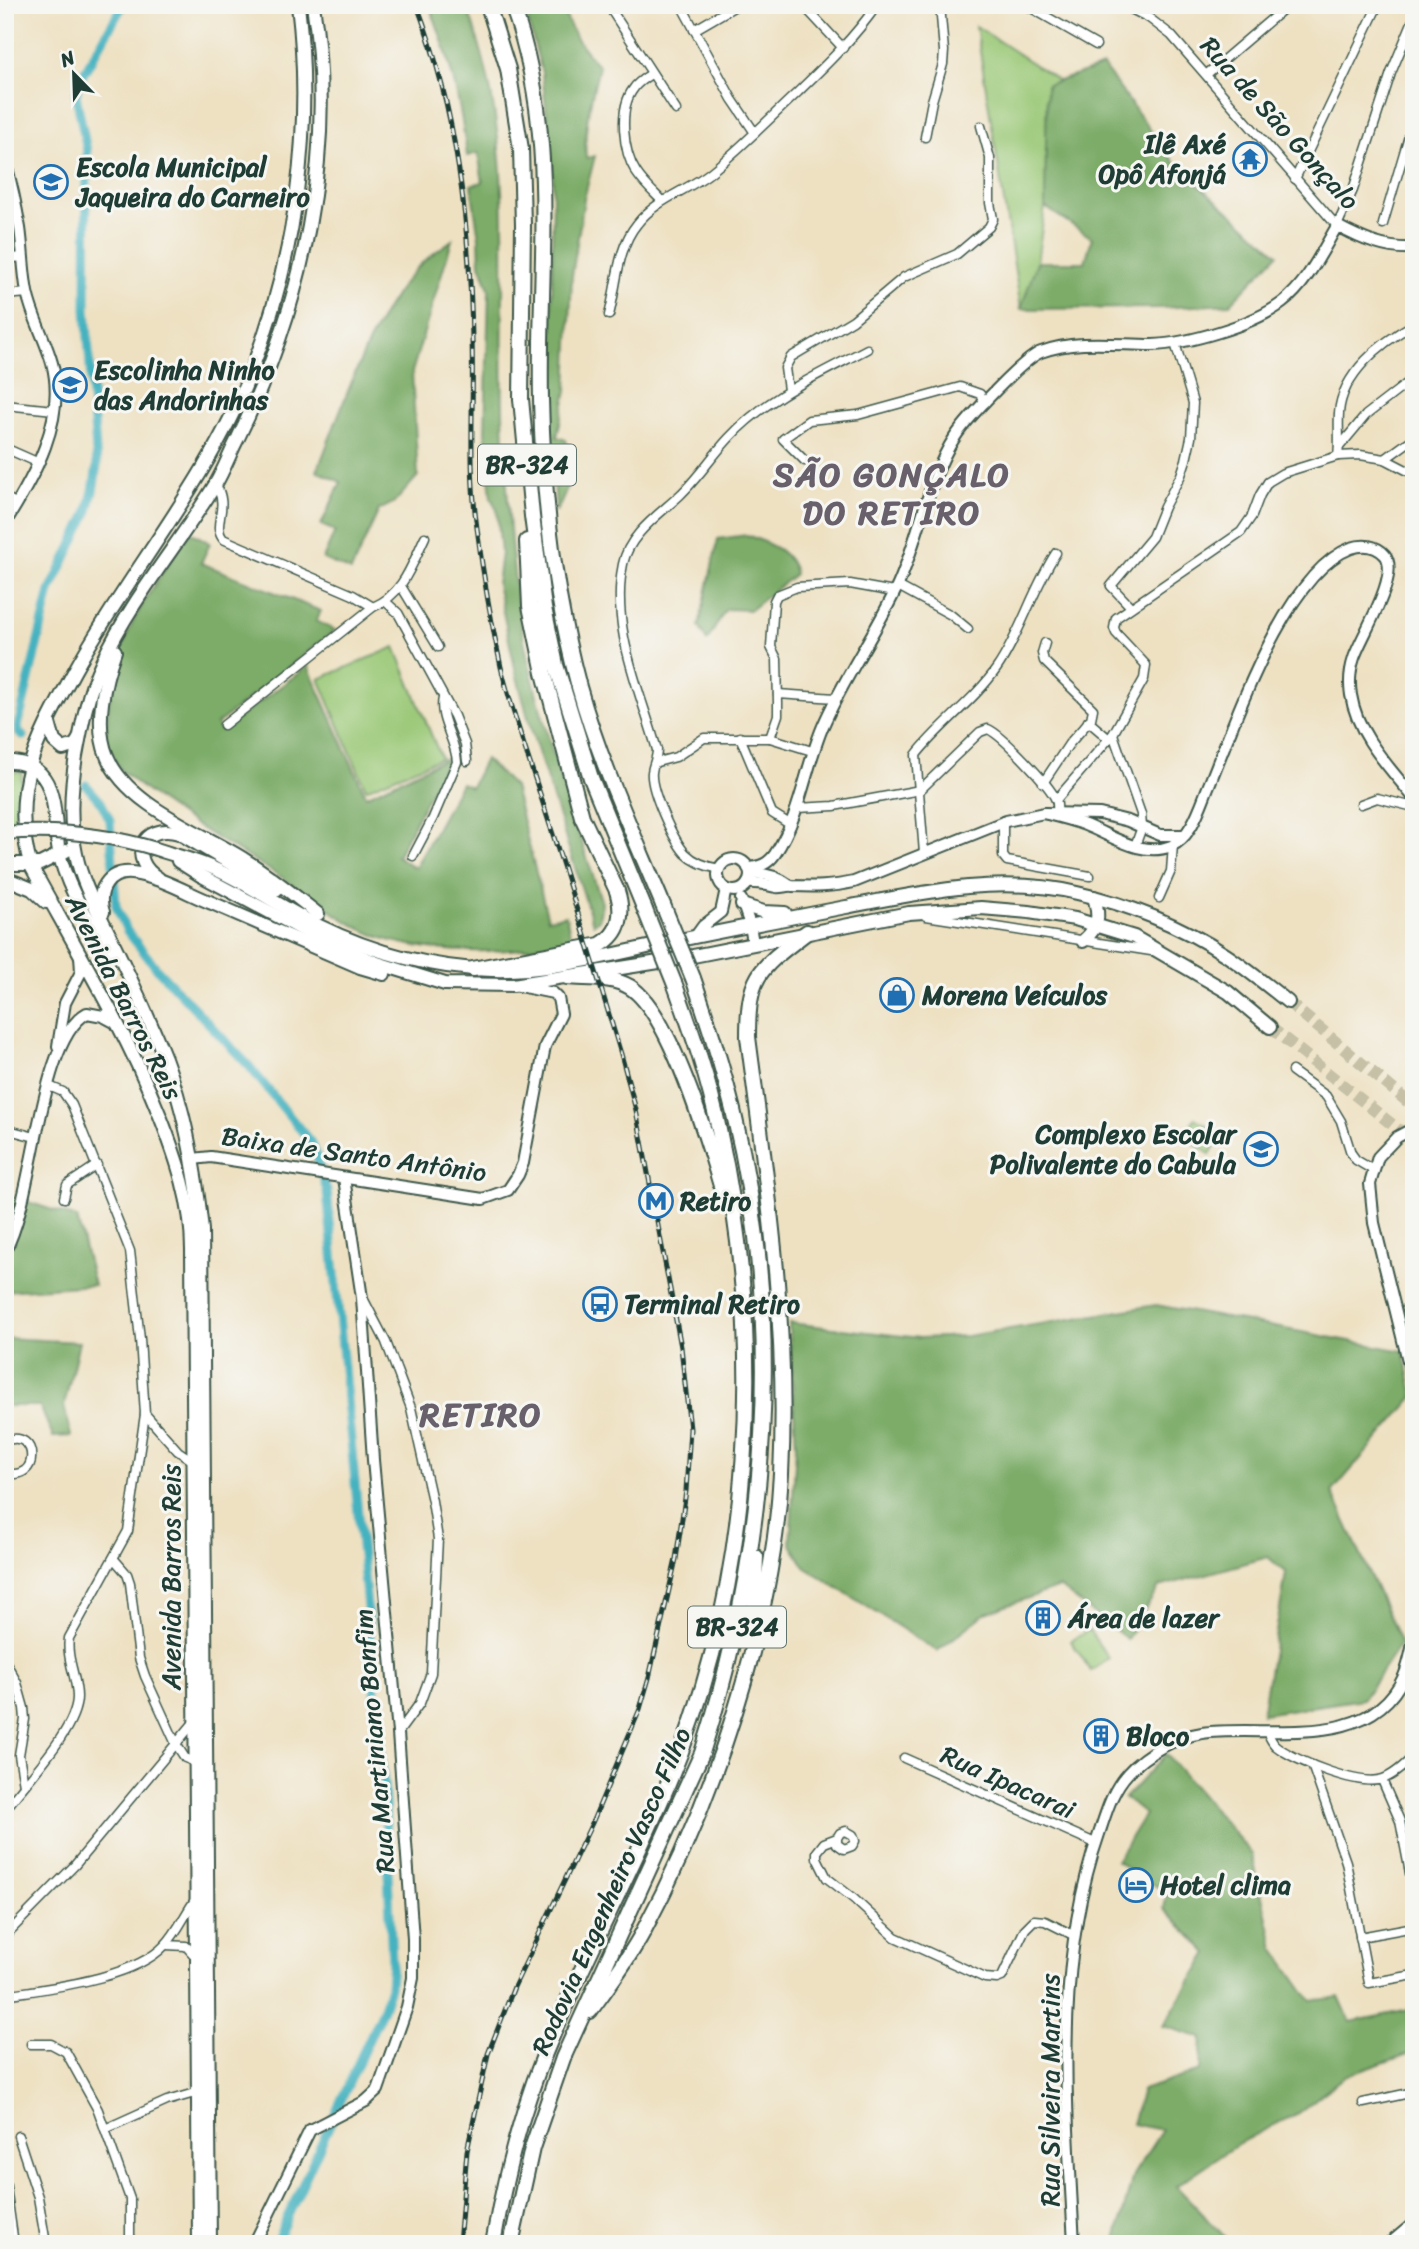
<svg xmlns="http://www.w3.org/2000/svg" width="1419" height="2249" font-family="Sriracha,sans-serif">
<rect width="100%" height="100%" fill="#f6f6f2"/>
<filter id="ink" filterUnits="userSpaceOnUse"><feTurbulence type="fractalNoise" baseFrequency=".0143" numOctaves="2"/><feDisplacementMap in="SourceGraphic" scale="14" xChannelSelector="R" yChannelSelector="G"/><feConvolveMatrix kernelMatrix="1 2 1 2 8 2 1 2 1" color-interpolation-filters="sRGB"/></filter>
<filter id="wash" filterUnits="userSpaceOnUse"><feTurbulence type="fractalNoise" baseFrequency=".00686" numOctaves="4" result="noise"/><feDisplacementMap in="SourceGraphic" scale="28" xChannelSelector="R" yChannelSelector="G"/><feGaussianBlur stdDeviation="1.57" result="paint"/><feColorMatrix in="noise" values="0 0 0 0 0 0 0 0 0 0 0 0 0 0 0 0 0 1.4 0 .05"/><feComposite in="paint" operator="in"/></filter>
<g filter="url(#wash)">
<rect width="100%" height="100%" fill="#eee1c2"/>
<g fill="#9ac876" stroke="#5c8255" stroke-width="2">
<path d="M976,26L1059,81L1047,85L1045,207L1037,262L1021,309Z"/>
<path d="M395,647L441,758L366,789L319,679Z"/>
<path d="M5,771L22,772L18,820L5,822Z"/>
<path d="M1195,1118L1222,1135L1210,1154L1183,1137Z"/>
<path d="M1089,1630L1109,1659L1091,1671L1071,1641Z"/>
</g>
<g fill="#7bac67" stroke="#4d744e" stroke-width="2">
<path d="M429,5H466C524,152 494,303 505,456C509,515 512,576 523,635C541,726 573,815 602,903L599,920L593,924L533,736L516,673L497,584L501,553L497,510L491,498L485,432L489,289L480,264L479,238L471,185L483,182L478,153L467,156C461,104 449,53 429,5Z"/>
<path d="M524,5H562C569,29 582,49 599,66C592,97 583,126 586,158L595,156L584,199L572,276L567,390L557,437L566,440C574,460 569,494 556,511L551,431L553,171L542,73Z"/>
<path d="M1103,66L1178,167L1278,254L1230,304L1159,308L1021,309L1037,262H1085L1092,238L1045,207L1047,85Z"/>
<path d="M452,240L412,372L418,476L395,502L379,510L351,571L323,559L335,531L321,525L341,482L317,471C342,409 373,308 422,263C431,255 442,247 452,240Z"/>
<path d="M190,532L210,543L201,563L321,611L316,621L335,630L217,724L221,731L308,666L366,796L449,757L397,856L415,868L461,783L471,787L485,759L514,787L548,919L566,915L571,939C517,955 447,955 392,941C350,930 315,898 278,875C226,843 170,813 123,772C117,766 111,753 108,744C105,735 107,722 108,713C113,639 150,591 190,532Z"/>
<path d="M747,535C767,543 791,550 795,574L750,610L726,609L707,641L699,626L718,539Z"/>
<path d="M7,1195L77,1218L94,1285L5,1291V1198Z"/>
<path d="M1156,1305L1404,1351L1414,1397L1332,1492L1401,1643L1363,1699L1262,1714L1286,1573L1268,1557L1159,1587L1127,1639L1059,1587L986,1613L937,1651L805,1567L790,1543L796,1447L789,1323L920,1338L967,1336Z"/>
<path d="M5,1338L79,1342L64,1406L71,1436L53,1437L40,1406H5Z"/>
<path d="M1166,1754L1252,1854L1274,1948L1311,2001L1339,1997L1350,2022L1414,2009V2052L1345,2076L1298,2113L1239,2143L1176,2186L1225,2237L1221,2244H1115L1133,2175L1162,2130L1132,2124L1142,2090L1200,2071L1202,2038L1163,2026L1208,1953L1164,1909L1167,1893L1116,1861L1145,1814L1125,1798Z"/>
</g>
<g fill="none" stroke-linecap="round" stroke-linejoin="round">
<g stroke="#44b2c0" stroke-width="9">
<path d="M23,736L19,733L18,726L50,591L87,514L93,491L97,466L86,309L87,151L76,95L81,78L123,5"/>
<path d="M86,785L101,802L110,820L116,906L127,931L158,970L249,1066L313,1145L327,1191L384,1784L392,1961L390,1987L382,2011L275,2244"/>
</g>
</g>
</g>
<g filter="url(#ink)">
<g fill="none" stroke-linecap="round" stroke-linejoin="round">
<g stroke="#c5c0a6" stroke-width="12" stroke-dasharray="12 6" stroke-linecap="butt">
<path d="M1288,1002L1414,1107"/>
<path d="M1270,1027L1414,1142"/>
</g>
<g stroke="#3e5649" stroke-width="11">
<g id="street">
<path d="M608,5L676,110"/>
<path d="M681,5L732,99L755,133"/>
<path d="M803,5L843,48"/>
<path d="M1026,5L1096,45"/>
<path d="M1123,5L1149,18L1171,35L1337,226L1353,190L1391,73L1414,18"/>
<path d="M694,30L737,5"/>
<path d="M651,74C645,78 638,82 634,88C618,108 623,152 636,172C643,183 653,192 662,201"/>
<path d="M1207,74L1288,5"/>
<path d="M925,137L932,101L943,64L944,51L940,5"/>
<path d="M1295,179L1378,5"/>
<path d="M1383,224L1414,119"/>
<path d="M5,259L22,257"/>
<path d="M5,295L28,293"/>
<path d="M609,315C617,286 617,248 637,224C656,199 687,191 711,172C742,147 769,119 798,92C827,64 854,38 877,5"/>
<path d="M788,390L785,368L791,357L853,320L904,277L957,254L989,227L993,219L990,203V158L981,126"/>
<path d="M5,405L54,410"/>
<path d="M1340,446L1366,415L1414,378"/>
<path d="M5,448L39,463"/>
<path d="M1338,456C1340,442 1338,427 1339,413C1342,373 1382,342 1414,324"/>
<path d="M1385,459L1414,438"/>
<path d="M805,461L783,439L809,420L858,415L960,387L980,394L985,403"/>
<path d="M215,483C231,509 211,523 223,539L353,595L373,607"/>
<path d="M5,497L17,504"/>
<path d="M401,586L438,647"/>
<path d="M898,586L951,615L968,629"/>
<path d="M386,602L398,613L454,716L465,744L467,761"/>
<path d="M1131,607L1111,586L1152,537L1164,507L1181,475L1186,460L1191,438L1193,403L1175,343"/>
<path d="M778,694L835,698"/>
<path d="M1088,721L1109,739"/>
<path d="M224,725L373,607C403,595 412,564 425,537"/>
<path d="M740,737L772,813L791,825"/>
<path d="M770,738L778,715V703L777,659L771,647L774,601L777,595L797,587L850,584L894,592"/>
<path d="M657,762L676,757L704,738H770L812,751"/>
<path d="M1043,783L1069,744L1091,719L1093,709L1044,661L1042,653L1045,643"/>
<path d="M1056,800L1113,734"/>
<path d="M1361,804L1377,798L1414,807"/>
<path d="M797,808L834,806L920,790L980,732L988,729C1002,735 1050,785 1056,800C1058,804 1057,812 1057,816"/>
<path d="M1003,823V856L1007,861L1090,876"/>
<path d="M1135,846L1142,827L1141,814L1113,734L1144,679L1146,665L1116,633L1114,628L1116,618L1241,532L1252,516L1260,495L1268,482L1283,473L1338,456L1360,455L1385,459L1414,474"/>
<path d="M924,853L916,755C940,724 974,701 997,668C1021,633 1032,590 1056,553"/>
<path d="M413,856L433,818L457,762C456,740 438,719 443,698"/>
<path d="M720,869C707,867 694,862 685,853C673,839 650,790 652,772C653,764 657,759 657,750C640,690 610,628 623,564C629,534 660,514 680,495C698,478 712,456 729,438C767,397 818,375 867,349"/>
<path d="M1159,898L1171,871L1173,845"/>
<path d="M926,916L1151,951"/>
<path d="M1292,1071L1326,1096L1341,1121L1351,1153L1356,1160L1373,1170"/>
<path d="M5,1129L35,1137"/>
<path d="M64,1198L67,1185L97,1165"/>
<path d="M364,1300L386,1342L411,1408L432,1501L438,1539L431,1673L420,1703L398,1733"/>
<path d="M145,1414L178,1451L193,1461"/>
<path d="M5,1441C40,1427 40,1485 5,1472"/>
<path d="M114,1559L127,1574L130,1583L139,1658L145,1676L176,1744L185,1758L195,1762"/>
<path d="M5,1661L17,1683L24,1708L25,1719L19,1755L24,1785"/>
<path d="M1267,1732C1270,1737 1272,1743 1276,1746C1295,1761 1360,1787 1383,1779C1394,1775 1406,1764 1414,1756"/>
<path d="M904,1758L1095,1843"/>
<path d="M1312,1765L1346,1862L1369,1983L1414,1975"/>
<path d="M1382,1780L1400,1821L1414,1894"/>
<path d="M5,1810C25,1782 77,1730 77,1697C77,1677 66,1659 69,1638L128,1531L145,1414L140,1339L130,1251L72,1105L63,1092L49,1086"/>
<path d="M837,1838V1844L844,1849L852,1846L855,1841L853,1835L846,1831L840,1833L837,1838L824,1843L817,1852V1858L827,1878L854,1899L895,1937L985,1978L997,1979L1002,1977L1025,1929L1034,1920L1045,1921L1075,1936"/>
<path d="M5,1936L75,1865L195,1721"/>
<path d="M1360,1937L1414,1927"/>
<path d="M166,1945L186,1946L196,1957"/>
<path d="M5,1995C49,1988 134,1979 165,1945C177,1933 185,1914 195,1900"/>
<path d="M31,2044H51L66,2052L98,2110L130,2199V2244"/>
<path d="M1363,2103L1414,2092"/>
<path d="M105,2129L167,2101L198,2092"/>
<path d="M18,2136L38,2197L46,2244"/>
<path d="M5,2180L14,2244"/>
</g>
</g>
<g stroke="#3e5649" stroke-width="14">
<g id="secondary">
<path d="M5,12L11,5"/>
<path d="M5,160C11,182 16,205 20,228C23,249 23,270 27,292C32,317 45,338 52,363C67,419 34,477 5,523"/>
<path d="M1044,813C1058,817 1072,820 1085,825C1111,835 1142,858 1171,846C1192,837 1201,804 1209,785C1235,722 1285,573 1351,548C1363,544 1376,545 1385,555C1401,575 1361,636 1354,658C1350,670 1349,683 1351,695C1357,735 1390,768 1414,798"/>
<circle cx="734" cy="875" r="16"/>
<path d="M748,868C760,867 768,864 775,854C801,815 805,768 823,726C844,677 876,633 898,585C918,540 929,476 955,437C966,420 1024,358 1041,352C1077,339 1115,345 1152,345C1187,344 1253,325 1282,303C1307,284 1321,253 1337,226C1361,239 1386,250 1414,248"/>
<path d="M750,873C764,873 778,877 789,885"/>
<path d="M748,883C758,882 766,885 776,887C781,888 787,885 792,886C816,887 830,887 854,882L1006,821L1044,813L1100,814L1128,821L1160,835H1185"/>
<path d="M741,899L750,925L753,943"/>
<path d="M695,937L703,926L721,912L726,889"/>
<path d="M58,1046L65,1003L81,972L80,955"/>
<path d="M1414,1128L1397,1137L1378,1157L1370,1184L1374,1223L1414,1385"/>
<path d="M193,1159L211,1157L483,1199L508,1190L518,1175L523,1163L545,1046L561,1014L558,998L553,993L519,986"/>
<path d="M5,1251C35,1199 38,1040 87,1013L103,1016L118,1024"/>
<path d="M254,2244L310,2130L366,2101L378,2090L407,2007L413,1978V1939L398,1733L373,1460L362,1298L344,1178"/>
<path d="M1074,2244C1067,2108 1053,1965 1099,1834C1106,1813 1112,1790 1128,1773C1146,1753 1176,1737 1202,1733C1266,1724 1370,1753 1404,1676C1409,1665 1411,1652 1414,1640"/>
<path d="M1389,2244L1414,2223"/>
</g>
</g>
<g stroke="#3e5649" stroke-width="16">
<g id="primary">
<path d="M115,651C104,681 94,725 107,756C126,805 203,833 245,860C271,876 294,895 318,914"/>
<path d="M49,723L54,741L63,749L75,745L79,739"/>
<path d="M5,762C19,761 36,766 44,778C58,798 54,834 60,857C70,894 89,923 113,951"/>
<path d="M156,849C173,855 191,859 208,866C245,881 282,908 319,926C372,952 432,968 492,970C549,972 618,953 675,941C732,929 789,918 846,907C923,892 999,875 1077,893C1128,904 1182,926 1226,955C1247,969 1268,986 1288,1002"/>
<path d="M178,861L200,875L322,940L377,963L445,984L513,985L678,959L909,913L981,908L1029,912L1075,919L1134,937L1228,992L1270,1027"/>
<path d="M5,864H40L66,851"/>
<path d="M5,878L32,889L46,902"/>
<path d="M158,878C127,860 142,822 179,833L276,890"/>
<path d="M742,905L764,912L785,913"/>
<path d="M103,912C96,891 108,871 132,873C159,876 187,893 212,903C262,925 311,946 360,967L384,974"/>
<path d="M1083,941C1099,927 1100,917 1094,897"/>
<path d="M199,2244L192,1250C192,1203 177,1159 160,1116C125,1029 76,948 31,866C21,834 21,798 30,766C38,736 60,698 75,670C130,571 208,481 250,374C296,258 313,129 298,5"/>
<path d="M210,2244L202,1230C196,1172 186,1113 165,1058C149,1018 130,977 111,938C98,911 82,884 76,854C69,823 71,787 76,756C82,724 88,691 102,662C132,598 179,544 215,485C224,470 230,453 238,438C303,306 337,151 313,5"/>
</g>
</g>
<g stroke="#3e5649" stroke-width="18">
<g id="highway">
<path d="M488,5L508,69L521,149L523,225L521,399L532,516L544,608L556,665L591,778L645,910"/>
<path d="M512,5C560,136 538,264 541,399C543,495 554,594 579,687C600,762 633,833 663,905"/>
<path d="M473,969L600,945C621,933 624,913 617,891L582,817L544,673L530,606L527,541"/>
<path d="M567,977C588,979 612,976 630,987C671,1013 710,1148 724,1196"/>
<path d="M754,1610L756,1557"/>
<path d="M590,2011C608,1986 628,1960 643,1932C714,1800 773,1624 781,1474C789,1327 767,1183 748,1037C748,974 759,969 807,932"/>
<path d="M493,2244C504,2179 520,2115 545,2053C582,1962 630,1875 668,1784C754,1580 766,1344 719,1130C709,1080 692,1032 675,985"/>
<path d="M511,2244L532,2148L563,2058L702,1753C769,1545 785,1322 733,1110C722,1065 708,1021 693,978"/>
</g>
</g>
<use href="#street" stroke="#fff" stroke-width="8"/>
<use href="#secondary" stroke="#fff" stroke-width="10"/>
<use href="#primary" stroke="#fff" stroke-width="12"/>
<use href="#highway" stroke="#fff" stroke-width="14"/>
<g stroke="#1f3d34" stroke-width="5">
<path id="rail" d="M417,5C457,112 470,225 472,339C474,402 468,466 477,528C483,575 491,621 501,667C513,717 532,767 547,816C573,895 597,975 621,1054L636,1110L681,1347L690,1429L686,1491L676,1559L649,1678L640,1709L592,1823L514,1987L488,2054L467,2151L459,2244"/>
</g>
<use href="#rail" stroke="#f6f6f2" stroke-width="2.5" stroke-dasharray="8" stroke-linecap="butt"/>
<g stroke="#3e5649" stroke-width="16" stroke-linecap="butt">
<path id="primary-bridge" d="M5,833C58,829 106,834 156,849"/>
</g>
<g stroke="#3e5649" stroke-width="18" stroke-linecap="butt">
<g id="highway-bridge">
<path d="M663,905L693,978"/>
<path d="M645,910L675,985"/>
</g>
</g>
<use href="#primary-bridge" stroke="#fff" stroke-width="12"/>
<use href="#highway-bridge" stroke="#fff" stroke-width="14"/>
</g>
</g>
<defs>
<g id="temple-ring" transform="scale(1.75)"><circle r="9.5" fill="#f6f6f2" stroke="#1f6fb2" stroke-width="1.5"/><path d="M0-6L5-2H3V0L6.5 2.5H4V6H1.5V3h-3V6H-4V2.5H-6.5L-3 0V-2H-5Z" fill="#1f6fb2"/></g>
<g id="school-ring" transform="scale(1.75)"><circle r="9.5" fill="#f6f6f2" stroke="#1f6fb2" stroke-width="1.5"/><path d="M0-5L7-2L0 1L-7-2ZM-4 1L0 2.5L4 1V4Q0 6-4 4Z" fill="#1f6fb2"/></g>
<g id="shop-ring" transform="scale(1.75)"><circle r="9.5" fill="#f6f6f2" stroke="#1f6fb2" stroke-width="1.5"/><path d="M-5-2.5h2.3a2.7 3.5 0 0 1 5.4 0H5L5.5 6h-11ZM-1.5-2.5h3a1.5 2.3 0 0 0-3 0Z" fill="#1f6fb2"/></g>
<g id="metro-ring" transform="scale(1.75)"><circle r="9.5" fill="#f6f6f2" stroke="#1f6fb2" stroke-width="1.5"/><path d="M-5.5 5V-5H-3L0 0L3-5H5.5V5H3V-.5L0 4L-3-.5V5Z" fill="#1f6fb2"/></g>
<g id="bus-ring" transform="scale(1.75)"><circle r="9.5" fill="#f6f6f2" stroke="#1f6fb2" stroke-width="1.5"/><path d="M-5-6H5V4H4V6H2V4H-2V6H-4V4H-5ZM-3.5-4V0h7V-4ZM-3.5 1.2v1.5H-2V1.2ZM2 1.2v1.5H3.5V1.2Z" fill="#1f6fb2"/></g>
<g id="building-ring" transform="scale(1.75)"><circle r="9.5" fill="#f6f6f2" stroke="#1f6fb2" stroke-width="1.5"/><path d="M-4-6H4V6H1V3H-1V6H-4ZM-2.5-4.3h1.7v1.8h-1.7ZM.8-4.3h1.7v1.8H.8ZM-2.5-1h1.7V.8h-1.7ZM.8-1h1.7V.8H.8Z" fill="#1f6fb2"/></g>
<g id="hotel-ring" transform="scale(1.75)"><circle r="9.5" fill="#f6f6f2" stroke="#1f6fb2" stroke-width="1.5"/><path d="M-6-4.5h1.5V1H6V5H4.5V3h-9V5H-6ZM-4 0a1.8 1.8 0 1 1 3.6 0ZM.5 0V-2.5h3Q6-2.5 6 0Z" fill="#1f6fb2"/></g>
</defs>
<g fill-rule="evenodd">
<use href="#temple-ring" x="1250" y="159"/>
<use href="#school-ring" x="51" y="182"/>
<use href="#school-ring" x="70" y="385"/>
<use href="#shop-ring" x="897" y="995"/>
<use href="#school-ring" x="1261" y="1149"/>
<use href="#metro-ring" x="656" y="1201"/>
<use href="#bus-ring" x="600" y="1304"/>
<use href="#building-ring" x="1043" y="1618"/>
<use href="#building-ring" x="1101" y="1736"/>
<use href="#hotel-ring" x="1136" y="1885"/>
</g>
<g text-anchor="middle" stroke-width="6" stroke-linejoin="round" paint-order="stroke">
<g fill="#f6f6f2" stroke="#60746d" stroke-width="2">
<rect x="478" y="444.5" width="98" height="41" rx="5"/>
<rect x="688" y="1606.5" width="98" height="41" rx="5"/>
</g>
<g font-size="24" font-weight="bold" fill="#1f3d34">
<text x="527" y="473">BR-324</text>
<text x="737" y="1635">BR-324</text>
</g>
<g font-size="26" fill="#1f3d34" stroke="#f6f6f2">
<text transform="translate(1280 123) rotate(48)" y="9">Rua de São Gonçalo</text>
<text transform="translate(124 997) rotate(63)" y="9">Avenida Barros Reis</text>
<text transform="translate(354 1154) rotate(8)" y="9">Baixa de Santo Antônio</text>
<text transform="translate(171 1577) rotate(-90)" y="9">Avenida Barros Reis</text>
<text transform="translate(374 1741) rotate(-95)" y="9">Rua Martiniano Bonfim</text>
<text transform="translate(1008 1782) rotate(24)" y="9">Rua Ipacarai</text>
<text transform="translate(611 1891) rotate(-66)" y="9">Rodovia Engenheiro Vasco Filho</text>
<text transform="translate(1050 2090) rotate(-90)" y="9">Rua Silveira Martins</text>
</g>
<g font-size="26" font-weight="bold" fill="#1f3d34" stroke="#f6f6f2" text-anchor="start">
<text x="1226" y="153" text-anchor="end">Ilê Axé<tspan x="1226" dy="30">Opô Afonjá</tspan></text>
<text x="76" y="176">Escola Municipal<tspan x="76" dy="30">Jaqueira do Carneiro</tspan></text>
<text x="94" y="379">Escolinha Ninho<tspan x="94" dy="30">das Andorinhas</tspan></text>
<text x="922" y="1004">Morena Veículos</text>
<text x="1236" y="1143" text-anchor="end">Complexo Escolar<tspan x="1236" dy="30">Polivalente do Cabula</tspan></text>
<text x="680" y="1210">Retiro</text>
<text x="624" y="1313">Terminal Retiro</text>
<text x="1068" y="1627">Área de lazer</text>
<text x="1126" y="1745">Bloco</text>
<text x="1160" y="1894">Hotel clima</text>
</g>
<g font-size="33" font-weight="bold" letter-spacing="2" fill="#68606a" stroke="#f6f6f2">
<text x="892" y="486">SÃO GONÇALO<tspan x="892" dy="38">DO RETIRO</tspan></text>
<text x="481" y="1426">RETIRO</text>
</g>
</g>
<rect width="1419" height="2249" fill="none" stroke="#f6f6f2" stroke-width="28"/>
<g transform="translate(74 74) rotate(337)" stroke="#f6f6f2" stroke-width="5" paint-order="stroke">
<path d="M0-5L12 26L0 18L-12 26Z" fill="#1f3d34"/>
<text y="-10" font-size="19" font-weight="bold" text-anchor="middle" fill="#1f3d34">N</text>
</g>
</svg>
